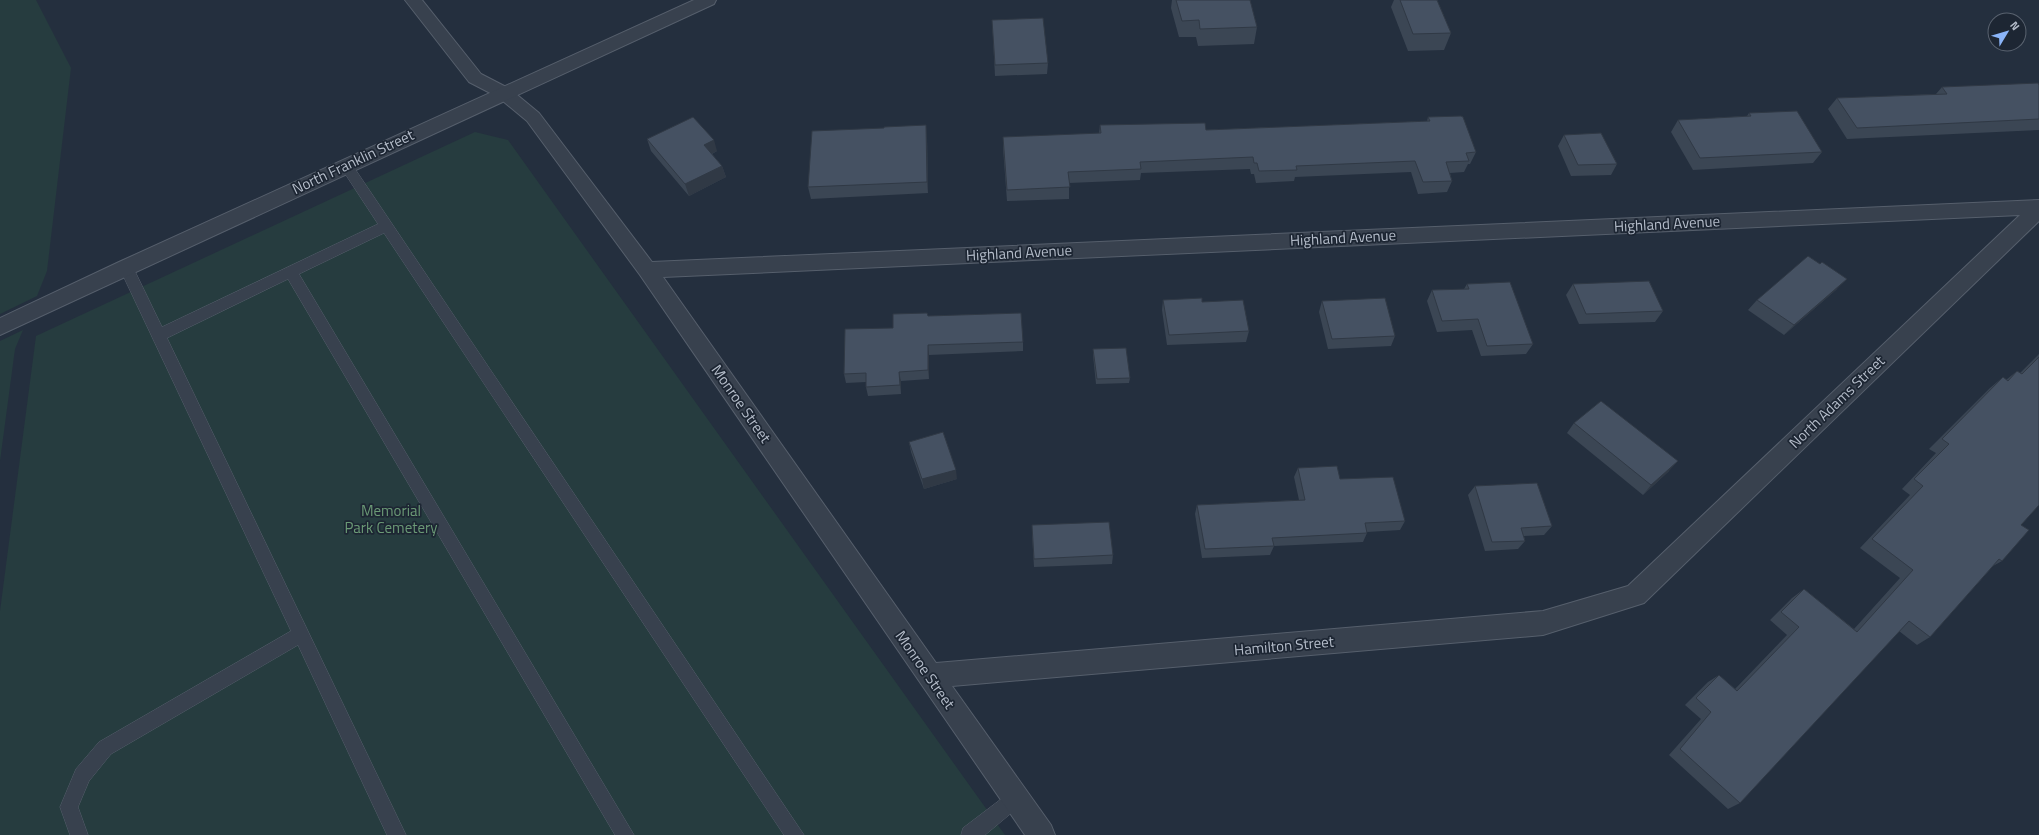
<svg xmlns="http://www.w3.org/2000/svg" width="2039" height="835" font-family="'Titillium Web',sans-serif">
<rect width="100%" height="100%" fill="#242f3e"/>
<g fill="#263c3f">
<path d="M0,0H36L71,68L47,271L37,296L0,314Z"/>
<path d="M475,132L508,140L1005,835H0V611L36,336Z"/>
<path d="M23,330L15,349L0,461V341Z"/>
</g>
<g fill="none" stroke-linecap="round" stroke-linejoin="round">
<g stroke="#565f6c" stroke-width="1">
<g id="service">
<path d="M346,161L351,163L804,835H784L384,233L299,274L634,835H615L288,279L167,338L406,835H387L298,645L111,754L89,781L78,807L88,835H70L60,807L76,769L99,742L291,631L119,267L121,263L126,262L131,263L162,327L378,224L340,166L341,163Z"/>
<path d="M1015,790L1021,793L1024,799L1021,805L985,835H961L963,828L1009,793Z"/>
</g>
</g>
<g stroke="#565f6c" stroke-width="2">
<path id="minor" d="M405,0H422L481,74L510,89L539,113L652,262L2039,200V221L1644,603L1543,635L952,686L1051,825L1055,835H1025L640,275L527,121L498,97L469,82ZM2020,215L1628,586L1543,611L936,663L663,277Z"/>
</g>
<g stroke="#565f6c" stroke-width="2">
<path id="tertiary" d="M694,0H716L714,4L0,335V318L119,262Z"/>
</g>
<use href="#service" fill="#38414e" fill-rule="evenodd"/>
<use href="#minor" fill="#38414e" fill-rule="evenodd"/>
<use href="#tertiary" fill="#38414e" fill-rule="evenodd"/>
</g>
<g fill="#3b4654">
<path d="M1172,0H1250L1257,27L1254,44L1198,46L1196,37H1179L1171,8Z"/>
<path d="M1394,0H1437L1451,33L1444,50L1408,51L1391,7Z"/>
<path d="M992,20L1048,63L1047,74L995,76Z"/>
<path d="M2039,85V130L1847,139L1828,109L1837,98L1936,94L1942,87Z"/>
<path d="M1749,113L1822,152L1813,163L1693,170L1671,132L1678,120L1747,116Z"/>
<path d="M1428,117L1476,152L1470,164H1468L1464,172L1450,173L1452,181L1447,192L1418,194L1411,172L1295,177L1294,181L1256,183L1254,174H1251L1250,169L1141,173L1140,180L1069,183V199L1007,201L1003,148V137L1099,134L1100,125L1206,130L1427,121Z"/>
<path d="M1564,135L1617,164L1611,175L1571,176L1558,146Z"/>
<path d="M927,137L928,193L811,199L808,187Z"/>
<path d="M647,139L717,151L712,154L722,166L726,177L689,196L651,151Z"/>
<path d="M1467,284L1533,344L1526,354L1481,356L1472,330L1437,332L1427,301L1432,290L1464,289Z"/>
<path d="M1573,284L1663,311L1655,322L1579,324L1566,295Z"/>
<path d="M1837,289L1784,335L1748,310L1757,300Z"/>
<path d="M1163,300L1202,302L1249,331L1246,342L1167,345L1162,310Z"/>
<path d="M1322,301L1395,336L1391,346L1328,349L1319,312Z"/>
<path d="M928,316L1023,342V351L929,355V379L901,381V394L868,396L866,387V382L846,383L844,374Z"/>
<path d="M1093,349L1130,378L1129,383L1096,384L1093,355Z"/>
<path d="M2039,354V505L2021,525L2002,561L1993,566L1930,637L1917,645L1899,631L1740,803L1728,809L1669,755L1701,719L1685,705L1708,682L1719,675L1735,689L1787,635L1770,620L1792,598L1804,589L1854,629L1900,578L1860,548L1910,495L1902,489L1936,453L1929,449L1990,388L2003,377L2006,380L2017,371L2020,373Z"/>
<path d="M1574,423L1669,471L1643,495L1567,433Z"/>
<path d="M909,442L957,479L924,489L911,452Z"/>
<path d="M1298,468L1340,479L1405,521L1400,530L1367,532V533L1363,542L1274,546L1270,555L1202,558L1195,514L1197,505L1299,500L1294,477Z"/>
<path d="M1475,486L1552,526L1544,535L1524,536L1525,541L1518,549L1485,551L1468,495Z"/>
<path d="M1032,525L1113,555L1112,564L1034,567L1032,534Z"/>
</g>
<g fill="#303945">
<path d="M926,125L927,137L928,193L927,182Z"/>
<path d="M714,140L717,151L707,156L704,145Z"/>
<path d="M722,166L726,177L689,196L685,184Z"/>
<path d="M1847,279L1837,289L1784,335L1794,325Z"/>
<path d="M928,345L929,355V379L928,370Z"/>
<path d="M899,372L901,381V394L900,385Z"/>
<path d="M1678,461L1669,471L1643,495L1651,485Z"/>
<path d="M956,470L957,479L924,489L922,479Z"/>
</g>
<g fill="#455162" stroke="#303945">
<path d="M1176,0H1250L1257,27L1200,29L1199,20L1182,21Z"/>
<path d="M1400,0H1437L1451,33L1413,34Z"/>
<path d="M1043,18L1048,63L995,65L992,20Z"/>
<path d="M2038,83L2039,85V119L1857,128L1837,98L1947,94L1942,87Z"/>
<path d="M1797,111L1822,152L1700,158L1678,120L1751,116L1749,113Z"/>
<path d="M1461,116L1463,117L1476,152L1466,153L1469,161L1446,162L1452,181L1423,182L1415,161L1296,166L1297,170L1259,171L1257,163H1254L1253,157L1140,162L1141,169L1068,172L1070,187L1007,190L1003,137L1101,133L1100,125L1205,123L1206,130L1430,121L1428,117Z"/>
<path d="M693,117L714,140L704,145L722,166L685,184L647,139Z"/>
<path d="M926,125L927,182L808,187L812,131L884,128V127Z"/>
<path d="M1601,133L1617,164L1578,165L1564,135Z"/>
<path d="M1808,256L1820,264L1822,262L1847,279L1794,325L1757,300Z"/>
<path d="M1649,281L1663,311L1586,314L1573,284Z"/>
<path d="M1510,282L1533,344L1487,346L1478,319L1442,321L1432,290L1469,289L1467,284Z"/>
<path d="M1202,298V302L1243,300L1249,331L1169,335L1163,300Z"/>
<path d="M1385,298L1395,336L1332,339L1322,301Z"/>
<path d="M927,313L928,316L1021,313L1023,342L928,345V370L899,372L900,385L866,387V373L844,374L845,329L893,328V314Z"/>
<path d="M1126,348L1130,378L1097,379L1093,349Z"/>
<path d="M2039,357V505L2021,525L2029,530L2002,561L1999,559L1930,637L1909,621L1740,803L1680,749L1711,712L1696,698L1719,675L1737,691L1799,627L1781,612L1804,589L1857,632L1913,570L1872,539L1923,486L1914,479L1949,444L1942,439L2003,377L2008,381L2017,371L2022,374Z"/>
<path d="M1601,401L1678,461L1651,485L1574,423Z"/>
<path d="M943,432L956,470L922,479L909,442Z"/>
<path d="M1337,466L1340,479L1393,477L1405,521L1365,523L1367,533L1272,538L1274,546L1205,549L1197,505L1305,500L1298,468Z"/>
<path d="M1537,483L1552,526L1521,528L1525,541L1492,542L1475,486Z"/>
<path d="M1109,522L1113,555L1034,559L1032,525Z"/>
</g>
<g text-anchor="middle" stroke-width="3.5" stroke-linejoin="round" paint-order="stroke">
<g font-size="15" fill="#b4bcc9" stroke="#1d2633">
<text transform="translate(353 162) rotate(-25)" y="5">North Franklin Street</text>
<text transform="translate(1667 224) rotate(-3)" y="5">Highland Avenue</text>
<text transform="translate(1343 238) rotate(-3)" y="5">Highland Avenue</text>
<text transform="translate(1019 253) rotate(-3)" y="5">Highland Avenue</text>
<text transform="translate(1837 402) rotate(-44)" y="5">North Adams Street</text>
<text transform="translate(741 404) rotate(55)" y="5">Monroe Street</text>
<text transform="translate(1284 646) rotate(-5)" y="5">Hamilton Street</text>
<text transform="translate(925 670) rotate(55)" y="5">Monroe Street</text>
</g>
<g font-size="15" fill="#6b9a76" stroke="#1d2633">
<text x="391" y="516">Memorial<tspan x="391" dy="17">Park Cemetery</tspan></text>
</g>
</g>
<g transform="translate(2007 32) rotate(52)"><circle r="19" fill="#1d2633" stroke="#59626f"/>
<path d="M0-3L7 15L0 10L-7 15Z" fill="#8ab4f8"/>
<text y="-6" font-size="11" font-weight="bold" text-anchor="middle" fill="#b4bcc9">N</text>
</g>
</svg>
